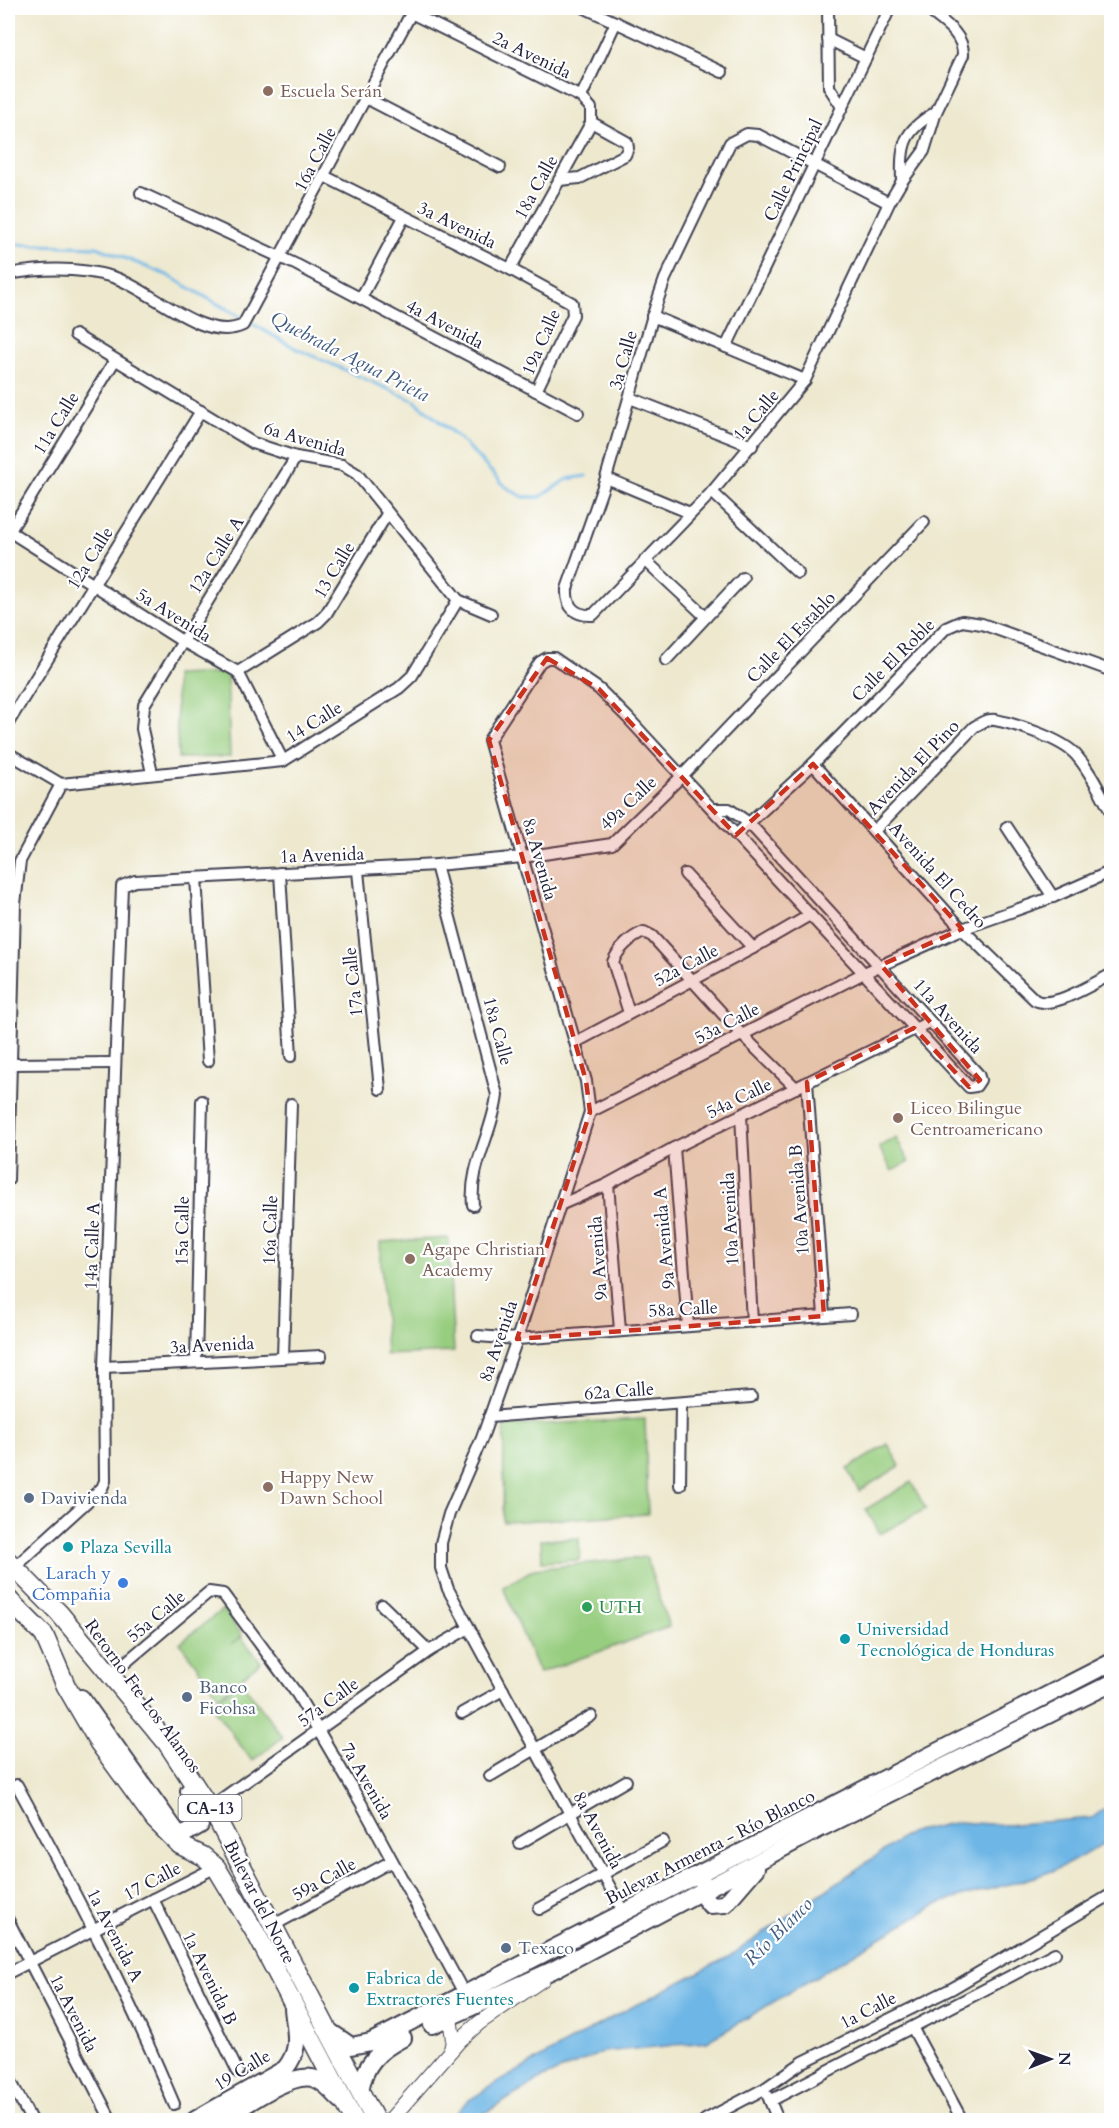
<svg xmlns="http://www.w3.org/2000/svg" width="1119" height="2128" font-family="Cardo,serif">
<rect width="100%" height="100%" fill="#fff"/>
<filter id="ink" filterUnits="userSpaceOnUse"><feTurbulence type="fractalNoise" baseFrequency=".0167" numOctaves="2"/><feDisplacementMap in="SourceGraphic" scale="12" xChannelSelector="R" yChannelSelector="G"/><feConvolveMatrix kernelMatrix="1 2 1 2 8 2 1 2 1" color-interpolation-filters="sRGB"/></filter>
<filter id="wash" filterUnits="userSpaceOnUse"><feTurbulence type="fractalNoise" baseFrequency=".008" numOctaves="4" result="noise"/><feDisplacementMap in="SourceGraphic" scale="24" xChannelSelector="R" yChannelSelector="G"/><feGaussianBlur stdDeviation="1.35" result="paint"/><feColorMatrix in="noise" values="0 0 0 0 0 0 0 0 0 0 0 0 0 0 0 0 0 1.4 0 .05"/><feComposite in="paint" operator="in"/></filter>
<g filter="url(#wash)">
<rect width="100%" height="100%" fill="#ede8ce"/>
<g fill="#97cd7f" stroke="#5c785d" stroke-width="1.5">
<path d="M227,673L230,757L178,758L175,675Z"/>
<path d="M896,1138L909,1162L892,1171L879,1147Z"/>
<path d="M448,1238L454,1352L386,1355L380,1242Z"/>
<path d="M645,1419L648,1514L503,1522L504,1426Z"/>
<path d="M888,1444L900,1466L859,1491L847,1469Z"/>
<path d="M911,1482L926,1509L880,1534L866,1509Z"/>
<path d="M579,1538L580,1560L542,1562L541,1540Z"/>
<path d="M646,1557L669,1627L539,1673L503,1587L534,1569Z"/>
<path d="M223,1609L242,1635L231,1644L241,1637L261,1662L219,1696L180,1643Z"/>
<path d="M241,1681L283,1737L252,1761L210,1704Z"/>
</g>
<path fill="#6db6e5" stroke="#486c90" stroke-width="1.5" d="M1111,1804V1839C1093,1849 1074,1862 1055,1870C1015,1885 974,1891 935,1905L707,2042L603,2052L541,2079L485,2113L469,2120H449L469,2100L502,2080L611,2018L730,1956L911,1832L958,1822L1006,1825L1092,1818Z"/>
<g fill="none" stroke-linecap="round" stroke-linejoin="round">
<path stroke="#6db6e5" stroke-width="3" d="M8,244L97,247L167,275L295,348L415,401L459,438L506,487L523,497H540L567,479L586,476"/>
</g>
</g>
<g filter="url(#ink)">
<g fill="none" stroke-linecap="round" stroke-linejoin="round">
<g stroke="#404051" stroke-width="14">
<g id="minor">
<path d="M585,8L722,72"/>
<path d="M828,8L829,87L842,107"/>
<path d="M411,13L581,97L591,108V123L510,269"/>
<path d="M828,39L866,58"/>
<path d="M581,97L616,22"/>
<path d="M366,98L500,167"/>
<path d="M324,176L510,269L572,303L573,315L536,391"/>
<path d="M559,180L580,178L625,155L628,148L627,142L591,122"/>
<path d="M902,181C901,144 903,131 936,112"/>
<path d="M141,193L297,265L578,413"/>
<path d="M889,203L758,135L747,134L730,143L665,279L656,305L606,478L567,589C566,607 575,616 593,615L712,492L805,380L889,203L902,181L924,151L936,112L963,55C964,33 941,21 926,8"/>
<path d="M8,274C42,268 79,267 113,277C151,289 204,344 243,325L414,8"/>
<path d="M361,298L404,217"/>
<path d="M652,316L805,380"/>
<path d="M75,335L253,443L296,457L342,465L357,474L458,600L491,614"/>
<path d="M726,347L890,8"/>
<path d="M630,398L752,446"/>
<path d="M606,478L690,513"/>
<path d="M712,492L798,573"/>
<path d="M9,531L182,641L238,672L283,761"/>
<path d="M8,534L115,360"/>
<path d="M645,560L706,617L743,578"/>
<path d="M666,660L706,617"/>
<path d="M238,672L318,622L326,614L387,514"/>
<path d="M8,723L201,411"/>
<path d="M8,753L61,784"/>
<path d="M813,764L962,929L1035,1000C1053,1010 1094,983 1112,974"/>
<path d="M152,773L142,729L144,705L296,457"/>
<path d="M61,784L283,761L399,688L412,676L458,600"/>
<path d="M1007,827L1053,897"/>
<path d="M875,830L974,727C981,723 987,719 995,720C1016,724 1062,739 1076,755C1091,772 1101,794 1112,814"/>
<path d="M736,835L813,764L946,628L962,621L982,624L1112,671"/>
<path d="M436,865L497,1095C493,1133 469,1165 473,1205"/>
<path d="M358,871L380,1089"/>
<path d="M280,873L291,1056"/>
<path d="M685,874L753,948"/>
<path d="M196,878L208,1061"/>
<path d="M629,1013L613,962C618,949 631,937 644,932L652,936L741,1034L796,1088"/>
<path d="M576,1042L753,948L810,915"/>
<path d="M12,1064L114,1063"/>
<path d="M807,1082L824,1316"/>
<path d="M590,1112L864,973L962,929L1053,897L1112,871"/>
<path d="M741,1115L752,1322"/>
<path d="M674,1148L688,1325"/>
<path d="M8,1180L15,904L20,861L61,784"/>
<path d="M608,1184L620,1330"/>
<path d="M562,1204L608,1184L674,1148L929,1022"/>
<path d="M478,1336L517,1339L851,1314"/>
<path d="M283,1357L291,1104"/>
<path d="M196,1362L202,1101"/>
<path d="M104,1367L321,1356"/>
<path d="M489,1417L751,1397"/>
<path d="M680,1485L681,1403"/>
<path d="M14,1568L102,1488L105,1481L104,1367L122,886L135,881L436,865L523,857L612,844L682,776L924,522"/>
<path d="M382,1605L429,1651"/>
<path d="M112,1674L209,1592L223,1594L297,1694L361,1803L465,1995"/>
<path d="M462,1713L503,1690"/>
<path d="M490,1776L591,1716"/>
<path d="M17,1785C74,1890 128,1994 174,2104"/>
<path d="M209,1808L429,1651L469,1628"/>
<path d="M520,1843L626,1781"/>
<path d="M153,1899L238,2072"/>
<path d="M539,1909L663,1841"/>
<path d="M624,1913L448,1589L441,1568V1543L449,1514L482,1438L517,1339L590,1112L586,1081L489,740L540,662L547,658H554L599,689L628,718L969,1087L976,1086L980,1080L978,1074L749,823L729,809H714"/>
<path d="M8,1920L111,2120"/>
<path d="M272,1926L392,1861"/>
<path d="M8,1973L216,1867"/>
<path d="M913,2029L962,2120"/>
<path d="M8,2076L31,2120"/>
<path d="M768,2096L778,2120"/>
<path d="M770,2101L1055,1953"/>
<path d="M705,2120L764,2089L803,2062L953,1988L1112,1894"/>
</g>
</g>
<g stroke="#404051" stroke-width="16">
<g id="tertiary">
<path d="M450,2017L453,2040L451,2050"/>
<path d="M390,2120L460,2040L479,2023L543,1979"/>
</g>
</g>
<g stroke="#404051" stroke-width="20">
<g id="secondary">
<path d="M81,1698L178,1834L186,1833L200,1825L201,1814L189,1791"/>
<path d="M703,1882L705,1899L710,1905L725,1904L756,1868"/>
<path d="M432,2025L553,1970L821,1828L1112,1683"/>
<path d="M329,2031L351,2046L371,2042L1112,1662"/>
<path d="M360,2091C365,2063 378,2051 403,2038"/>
<path d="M195,2120L285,2069C302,2048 295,2033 293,2008"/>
<path d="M221,2120C242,2108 288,2073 312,2078C324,2080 332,2092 341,2100"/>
</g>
</g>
<g stroke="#404051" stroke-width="21">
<g id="trunk">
<path d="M8,1561L59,1613L167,1743L218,1821L375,2120"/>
<path d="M8,1599L44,1635L66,1686L99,1743L155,1820L180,1845L203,1856L216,1867L258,1937L354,2120"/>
</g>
</g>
<use href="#minor" stroke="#fff" stroke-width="10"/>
<use href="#tertiary" stroke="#fff" stroke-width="14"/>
<use href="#secondary" stroke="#fff" stroke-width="16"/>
<use href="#trunk" stroke="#fff" stroke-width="18"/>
</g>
</g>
<path fill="#c8321e" fill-opacity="0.2" stroke="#c8321e" stroke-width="4.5" stroke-dasharray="12 8" stroke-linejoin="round" d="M547,658L599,689L736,835L813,764L962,929L881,965L980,1080L969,1087L914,1028L807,1082L824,1316L517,1339L590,1112L586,1081L489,740Z"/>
<g fill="#8d6e63" stroke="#fff" stroke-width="2">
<circle cx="268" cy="91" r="6"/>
<circle cx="898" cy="1118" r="6"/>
<circle cx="410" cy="1259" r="6"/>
<circle cx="268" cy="1487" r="6"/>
</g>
<g fill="#5c6f8a" stroke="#fff" stroke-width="2">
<circle cx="29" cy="1498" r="6"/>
<circle cx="187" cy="1697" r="6"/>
<circle cx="506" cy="1948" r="6"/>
</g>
<g fill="#0f9aa8" stroke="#fff" stroke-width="2">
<circle cx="68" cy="1547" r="6"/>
<circle cx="845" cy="1639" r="6"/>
<circle cx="354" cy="1988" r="6"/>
</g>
<circle fill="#3f7fe0" stroke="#fff" stroke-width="2" cx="123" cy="1583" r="6"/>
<circle fill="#2e9e5b" stroke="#fff" stroke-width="2" cx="587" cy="1607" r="6"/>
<g text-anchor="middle" stroke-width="4.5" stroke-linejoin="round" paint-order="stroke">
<rect fill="#fff" stroke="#646476" stroke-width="1.5" x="178.5" y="1795" width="63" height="26" rx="4.5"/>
<g font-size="16" font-weight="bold" fill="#22223b">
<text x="210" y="1814">CA-13</text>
</g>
<g font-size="18" fill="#22223b" stroke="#fff">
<text transform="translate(532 55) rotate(26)" y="6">2a Avenida</text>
<text transform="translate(315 159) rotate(-62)" y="6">16a Calle</text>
<text transform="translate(793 170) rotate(-64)" y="6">Calle Principal</text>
<text transform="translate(536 187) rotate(-61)" y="6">18a Calle</text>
<text transform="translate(457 225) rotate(26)" y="6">3a Avenida</text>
<text transform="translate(445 324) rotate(28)" y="6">4a Avenida</text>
<text transform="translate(541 342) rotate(-66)" y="6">19a Calle</text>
<text transform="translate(623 360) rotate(-74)" y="6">3a Calle</text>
<text transform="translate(756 415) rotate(-50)" y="6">1a Calle</text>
<text transform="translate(56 423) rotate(-58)" y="6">11a Calle</text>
<text transform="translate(305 439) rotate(16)" y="6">6a Avenida</text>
<text transform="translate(216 555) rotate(-58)" y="6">12a Calle A</text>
<text transform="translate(90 558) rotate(-58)" y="6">12a Calle</text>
<text transform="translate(334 570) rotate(-59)" y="6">13 Calle</text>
<text transform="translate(174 615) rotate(32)" y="6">5a Avenida</text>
<text transform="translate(791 637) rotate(-46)" y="6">Calle El Establo</text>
<text transform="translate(893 660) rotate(-45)" y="6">Calle El Roble</text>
<text transform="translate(314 722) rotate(-32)" y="6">14 Calle</text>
<text transform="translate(913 767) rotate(-46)" y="6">Avenida El Pino</text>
<text transform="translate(628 803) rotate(-43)" y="6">49a Calle</text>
<text transform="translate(322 855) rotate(-2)" y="6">1a Avenida</text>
<text transform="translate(540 859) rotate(74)" y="6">8a Avenida</text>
<text transform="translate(938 875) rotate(48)" y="6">Avenida El Cedro</text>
<text transform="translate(686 965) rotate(-28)" y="6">52a Calle</text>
<text transform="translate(353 982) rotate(-96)" y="6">17a Calle</text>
<text transform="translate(948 1016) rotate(48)" y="6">11a Avenida</text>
<text transform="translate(727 1023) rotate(-27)" y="6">53a Calle</text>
<text transform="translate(498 1031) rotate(75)" y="6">18a Calle</text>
<text transform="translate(739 1098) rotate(-26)" y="6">54a Calle</text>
<text transform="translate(799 1200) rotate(-94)" y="6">10a Avenida B</text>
<text transform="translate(730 1219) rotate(-93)" y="6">10a Avenida</text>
<text transform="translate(270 1230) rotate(-88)" y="6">16a Calle</text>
<text transform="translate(182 1231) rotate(-89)" y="6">15a Calle</text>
<text transform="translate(664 1238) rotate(-95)" y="6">9a Avenida A</text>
<text transform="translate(92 1246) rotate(-88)" y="6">14a Calle A</text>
<text transform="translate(598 1258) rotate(-94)" y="6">9a Avenida</text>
<text transform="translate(683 1309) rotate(-3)" y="6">58a Calle</text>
<text transform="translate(498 1341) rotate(-71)" y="6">8a Avenida</text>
<text transform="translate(212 1345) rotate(-3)" y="6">3a Avenida</text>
<text transform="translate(619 1391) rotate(-4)" y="6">62a Calle</text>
<text transform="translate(156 1616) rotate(-40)" y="6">55a Calle</text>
<text transform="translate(143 1696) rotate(54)" y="6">Retorno Fte Los Alamos</text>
<text transform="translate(328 1702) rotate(-36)" y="6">57a Calle</text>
<text transform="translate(367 1781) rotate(60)" y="6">7a Avenida</text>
<text transform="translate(598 1830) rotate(62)" y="6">8a Avenida</text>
<text transform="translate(710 1847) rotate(-27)" y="6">Bulevar Armenta - Río Blanco</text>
<text transform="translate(324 1879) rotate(-29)" y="6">59a Calle</text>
<text transform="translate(152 1881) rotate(-28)" y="6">17 Calle</text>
<text transform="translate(260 1902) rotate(63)" y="6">Bulevar del Norte</text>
<text transform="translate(115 1935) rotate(63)" y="6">1a Avenida A</text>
<text transform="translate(210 1978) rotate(64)" y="6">1a Avenida B</text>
<text transform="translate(868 2010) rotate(-27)" y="6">1a Calle</text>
<text transform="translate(74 2013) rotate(63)" y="6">1a Avenida</text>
<text transform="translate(242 2070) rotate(-31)" y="6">19 Calle</text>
</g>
<g font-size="18" fill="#785e54" stroke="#fff" text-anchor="start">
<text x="280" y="97">Escuela Serán</text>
<text x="910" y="1114">Liceo Bilingue<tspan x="910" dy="21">Centroamericano</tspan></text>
<text x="422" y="1255">Agape Christian<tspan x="422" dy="21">Academy</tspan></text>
<text x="280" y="1483">Happy New<tspan x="280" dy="21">Dawn School</tspan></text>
</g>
<g font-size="18" fill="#4e5e75" stroke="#fff" text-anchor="start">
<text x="41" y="1504">Davivienda</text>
<text x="199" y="1693">Banco<tspan x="199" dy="21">Ficohsa</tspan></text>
<text x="518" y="1954">Texaco</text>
</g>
<g font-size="18" fill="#0d838f" stroke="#fff" text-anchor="start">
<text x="80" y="1553">Plaza Sevilla</text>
<text x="857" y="1635">Universidad<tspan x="857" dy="21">Tecnológica de Honduras</tspan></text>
<text x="366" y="1984">Fabrica de<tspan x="366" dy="21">Extractores Fuentes</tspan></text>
</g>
<g font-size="18" fill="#366cbe" stroke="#fff" text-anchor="end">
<text x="111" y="1579">Larach y<tspan x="111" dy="21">Compañia</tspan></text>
</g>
<g font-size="18" fill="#27864d" stroke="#fff" text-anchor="start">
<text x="599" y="1613">UTH</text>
</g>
<g font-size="20" font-style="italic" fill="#405d7f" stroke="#fff">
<text transform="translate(350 356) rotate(27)" y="7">Quebrada Agua Prieta</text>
<text transform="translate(778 1931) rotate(-45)" y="7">Río Blanco</text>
</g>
</g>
<rect width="1119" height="2128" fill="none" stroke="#fff" stroke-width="30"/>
<g transform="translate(1050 2059) rotate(89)" stroke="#ffffff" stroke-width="4.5" paint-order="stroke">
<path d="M0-4.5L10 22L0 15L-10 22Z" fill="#22223b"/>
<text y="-9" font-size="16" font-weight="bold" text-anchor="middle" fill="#22223b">N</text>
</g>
</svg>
